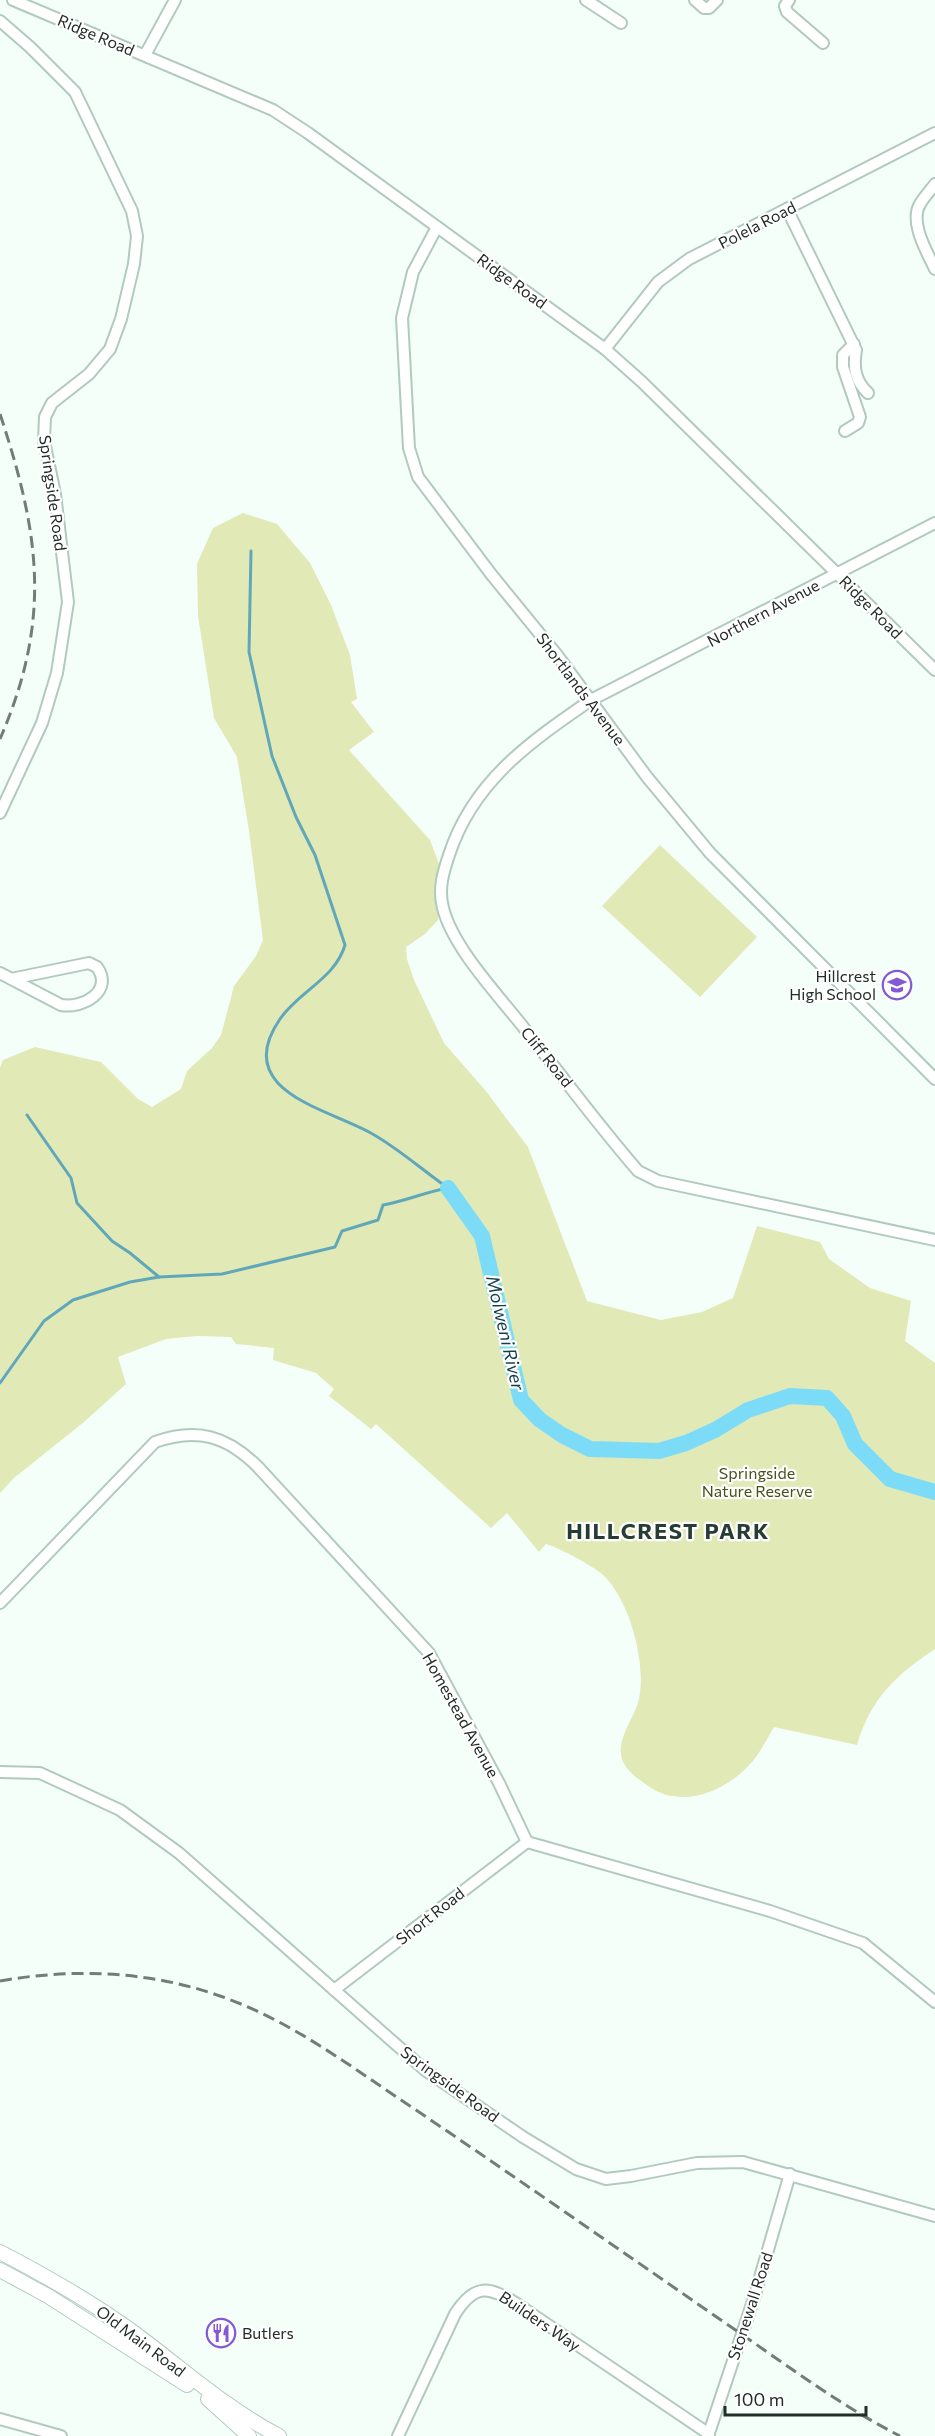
<svg xmlns="http://www.w3.org/2000/svg" width="935" height="2436" font-family="Commissioner,sans-serif">
<rect width="100%" height="100%" fill="#f4fffa"/>
<g fill="#e1e9b6">
<path d="M243,513L277,524L310,563L331,605L350,655L357,699L351,702L374,732L349,750L430,840L439,864L438,920L425,934L406,947L407,959L414,980L444,1043L485,1090L528,1147L587,1301L661,1320L702,1312L733,1298L757,1226L820,1242L829,1259L870,1288L911,1301L905,1341L935,1363V1649C896,1675 871,1698 857,1745L774,1727C767,1739 761,1751 752,1762C727,1791 681,1811 647,1785C637,1778 626,1771 622,1759C616,1741 633,1719 638,1703C648,1667 630,1600 603,1575C592,1565 561,1549 546,1544L539,1552L507,1513L491,1528L376,1424L371,1429L329,1396L334,1389L316,1373L273,1360L274,1348L236,1344L231,1337L197,1336L166,1339L118,1357L126,1384L84,1422L14,1478L0,1493V1068L3,1060L35,1047L101,1062L138,1099L152,1107L181,1089L187,1071L212,1048L221,1035L234,986L256,956L263,940L249,831L237,757L214,718L198,616L197,564L213,528Z"/>
<path d="M660,845L757,937L700,997L602,906Z"/>
</g>
<g fill="none" stroke-linecap="round" stroke-linejoin="round">
<g stroke="#61a7ba" stroke-width="3">
<path d="M251,551L249,652L272,756L296,817L315,855L345,945C335,979 299,991 280,1019C231,1090 325,1108 369,1132C397,1147 422,1170 448,1188"/>
<path d="M27,1115L71,1178L77,1203L112,1241L130,1253L159,1277"/>
<path d="M0,1383L44,1321L73,1300L130,1282L159,1277L222,1274L335,1247L342,1231L378,1220L383,1205C406,1201 425,1192 448,1188"/>
</g>
<path stroke="#7cdcf8" stroke-width="16" d="M448,1188L482,1236L521,1400L540,1420L562,1435L590,1449L659,1451L686,1443L715,1430L748,1410L790,1396L827,1398L843,1416L855,1444L890,1479L935,1492"/>
<g stroke="#b1cabf" stroke-width="14">
<g id="minor">
<path d="M13,0L273,110L308,133L605,349L642,382L935,670"/>
<path d="M586,0L621,23"/>
<path d="M695,0L704,8H709L717,0"/>
<path d="M789,0L785,6L787,12L823,43"/>
<path d="M0,21L30,47L75,92L132,211L137,236L134,264L121,319L110,349L89,374L52,403L45,417L44,441L55,494L68,602L57,673L42,723L0,813"/>
<path d="M145,55L175,0"/>
<path d="M935,184C930,191 924,197 920,204C909,222 927,252 935,269"/>
<path d="M787,209L856,350C853,367 855,381 868,393"/>
<path d="M437,227L413,272L402,318L409,448L418,477L491,574L557,655L647,777L710,853L935,1079"/>
<path d="M605,349L658,282L689,259L935,133"/>
<path d="M845,431L858,423L860,417L843,367V355L854,344"/>
<path d="M935,523L591,700C530,742 473,781 449,855C443,873 438,889 443,908C453,948 499,996 524,1028C562,1076 598,1125 638,1171L658,1181L935,1240"/>
<path d="M0,973L61,1005C83,1009 114,991 97,967L89,963L11,979"/>
<path d="M0,1603L155,1442C197,1427 227,1436 258,1467L429,1653L499,1783L527,1842L770,1911L863,1943L935,2002"/>
<path d="M0,1772L40,1773L120,1810L179,1853L425,2070L523,2137L576,2169L606,2179L631,2176L697,2163L743,2162L935,2216"/>
<path d="M334,1990L527,1842"/>
<path d="M0,2419L61,2436"/>
<path d="M398,2436L455,2314C475,2283 489,2286 517,2304L709,2434"/>
<path d="M708,2436L754,2298L790,2174"/>
</g>
</g>
<g stroke="#b1cabf" stroke-width="16">
<g id="secondary">
<path d="M0,2252C48,2277 94,2303 137,2335C184,2370 227,2409 279,2436"/>
<path d="M0,2270L48,2296L187,2385"/>
<path d="M208,2399L249,2436"/>
</g>
</g>
<use href="#minor" stroke="#fff" stroke-width="10"/>
<use href="#secondary" stroke="#fff" stroke-width="14"/>
<g stroke="#727d78" stroke-width="3" stroke-dasharray="12 6" stroke-linecap="butt">
<path d="M0,414C40,535 52,619 0,739"/>
<path d="M0,1981C73,1968 150,1971 220,1996C292,2021 351,2067 413,2108C521,2181 627,2255 734,2329C788,2366 841,2406 900,2436"/>
</g>
</g>
<defs>
<g id="school-ring" transform="scale(1.5)"><circle r="9.5" fill="#fff" stroke="#8459d3" stroke-width="1.5"/><path d="M0-5L7-2L0 1L-7-2ZM-4 1L0 2.5L4 1V4Q0 6-4 4Z" fill="#8459d3"/></g>
<g id="restaurant-ring" transform="scale(1.5)"><circle r="9.5" fill="#fff" stroke="#8459d3" stroke-width="1.5"/><path d="M-5-6h1v4h1v-4h1v4h1v-4h1v5L-1.5 .5V6h-2V.5L-5-1ZM5-6V6H3V1.5H1.5Q1.5-4 5-6Z" fill="#8459d3"/></g>
</defs>
<g fill-rule="evenodd">
<use href="#school-ring" x="897" y="985"/>
<use href="#restaurant-ring" x="221" y="2333"/>
</g>
<g text-anchor="middle" stroke-width="4.5" stroke-linejoin="round" paint-order="stroke">
<g font-size="16" fill="#222c28" stroke="#fff">
<text transform="translate(96 35) rotate(23)" y="6">Ridge Road</text>
<text transform="translate(757 225) rotate(-27)" y="6">Polela Road</text>
<text transform="translate(512 281) rotate(36)" y="6">Ridge Road</text>
<text transform="translate(53 493) rotate(82)" y="6">Springside Road</text>
<text transform="translate(871 607) rotate(45)" y="6">Ridge Road</text>
<text transform="translate(763 613) rotate(-28)" y="6">Northern Avenue</text>
<text transform="translate(581 689) rotate(53)" y="6">Shortlands Avenue</text>
<text transform="translate(547 1057) rotate(51)" y="6">Cliff Road</text>
<text transform="translate(461 1715) rotate(61)" y="6">Homestead Avenue</text>
<text transform="translate(430 1916) rotate(-38)" y="6">Short Road</text>
<text transform="translate(450 2084) rotate(36)" y="6">Springside Road</text>
<text transform="translate(750 2306) rotate(-72)" y="6">Stonewall Road</text>
<text transform="translate(540 2321) rotate(34)" y="6">Builders Way</text>
<text transform="translate(141 2341) rotate(37)" y="6">Old Main Road</text>
</g>
<g font-size="16" fill="#222c28" stroke="#fff" text-anchor="end">
<text x="876" y="982">Hillcrest<tspan x="876" dy="18">High School</tspan></text>
<text x="242" y="2339" text-anchor="start">Butlers</text>
</g>
<g font-size="16" fill="#4a5019" stroke="#fff">
<text x="757" y="1479">Springside<tspan x="757" dy="18">Nature Reserve</tspan></text>
</g>
<g font-size="18" font-style="italic" fill="#123f4b" stroke="#fff">
<text transform="translate(505 1333) rotate(77)" y="6">Molweni River</text>
</g>
<g font-size="22" font-weight="bold" letter-spacing="1.5" fill="#273c33" stroke="#fff">
<text x="668" y="1539">HILLCREST PARK</text>
</g>
</g>
<path d="M725 2406v9h141v-9" fill="none" stroke="#222c28" stroke-width="3"/>
<text x="734" y="2406" font-size="18" fill="#222c28" stroke="#ffffff" stroke-width="4.5" paint-order="stroke">100 m</text>
</svg>
